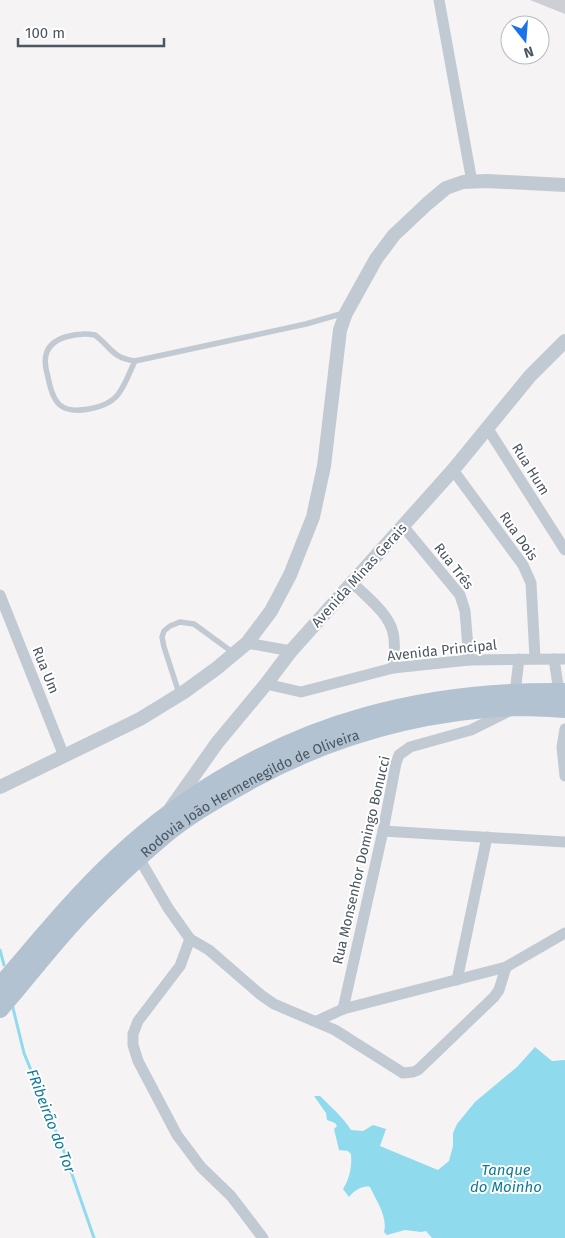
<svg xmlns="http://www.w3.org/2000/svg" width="565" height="1238" font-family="'Fira Sans',sans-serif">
<rect width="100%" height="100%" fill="#f5f3f3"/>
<path fill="#90daee" d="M535,1047L552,1061L565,1060V1238H432L426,1231L421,1232L405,1230L387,1235L384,1232C388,1217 376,1200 370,1187C362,1185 354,1191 349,1197L343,1189C350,1178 352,1166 351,1154L348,1151L339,1150L334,1129L337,1126L335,1123L327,1120L326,1113L314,1096H320C331,1107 343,1117 351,1130L363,1131L373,1125L386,1129L380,1146L438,1170L449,1161L453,1146V1133L457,1124L475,1102L517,1067Z"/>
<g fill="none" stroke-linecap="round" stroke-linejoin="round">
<g stroke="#90daee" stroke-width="3">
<path d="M0,950L4,965"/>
<path d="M12,1004L24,1053L65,1154L94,1238"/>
</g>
</g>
<path fill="#cdcfd5" d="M530,0H565V14Z"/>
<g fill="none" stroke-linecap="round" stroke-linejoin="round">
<g stroke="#c1cad2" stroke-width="5.5">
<path d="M135,361C130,371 126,383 119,393C113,402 100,407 89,409C61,414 53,404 48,377C46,370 44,362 46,355C50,336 80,332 95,335C112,348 112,358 135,361L306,324L344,313"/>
<path d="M179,693L164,647L162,637L164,631L170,626L180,622L194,624L235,654"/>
</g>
<g stroke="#c1cad2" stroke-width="11">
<path d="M439,0L472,182"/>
<path d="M488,429L565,550"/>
<path d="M453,470L523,565L531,583L535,658"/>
<path d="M403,526L460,595L465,611L469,660"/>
<path d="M352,582C365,596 389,613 393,633C396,644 394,657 393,668"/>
<path d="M0,595L64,756"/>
<path d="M247,643L291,651"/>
<path d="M554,659L559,692"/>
<path d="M266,684L301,692L393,668L469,660L565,659"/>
<path d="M515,693L519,659"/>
<path d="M565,729L562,747L565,776"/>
<path d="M383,831L565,842"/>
<path d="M139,858L168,908L190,939L209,950L261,995L274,1004L335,1030L403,1073L413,1072L418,1070L494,997L499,990L506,967"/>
<path d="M190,939L180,966L138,1021L133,1034V1045L138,1061L177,1135L201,1167L231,1196L263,1238"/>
<path d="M457,980L487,837"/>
<path d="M343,1009L383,831L396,763L399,755L410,747L471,730L511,710"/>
<path d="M317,1021L343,1009L506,967L565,933"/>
</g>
<g stroke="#c1cad2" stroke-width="14">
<path d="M0,787L140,719L184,692L217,668L247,643L271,611L290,575L313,517L324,466L340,330L346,313L376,259L394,235L428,203L446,188L463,182L487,181L565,185"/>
<path d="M171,808L217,743L266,684L291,651L453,470L530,376L565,341"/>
</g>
<g stroke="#b3c2d1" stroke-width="18">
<path d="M0,986C38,942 75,896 117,857C186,792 275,741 366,716C430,698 499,691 565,692"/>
<path id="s1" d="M0,1009C28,977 54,942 84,911C107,887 132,863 158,841C184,818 215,800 246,783C330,736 419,711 516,707C532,707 549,708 565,709"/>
</g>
</g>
<g text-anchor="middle" stroke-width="4" stroke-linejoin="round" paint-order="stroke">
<g font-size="14" fill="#4a5661" stroke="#fff">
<text transform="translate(531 469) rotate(58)" y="5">Rua Hum</text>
<text transform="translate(519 536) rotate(55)" y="5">Rua Dois</text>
<text transform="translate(454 566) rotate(52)" y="5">Rua Três</text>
<text transform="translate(359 575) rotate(-48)" y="5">Avenida Minas Gerais</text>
<text transform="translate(442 650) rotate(-6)" y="5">Avenida Principal</text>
<text transform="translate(46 670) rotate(68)" y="5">Rua Um</text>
<text dy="5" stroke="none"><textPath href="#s1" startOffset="335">Rodovia João Hermenegildo de Oliveira</textPath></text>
<text transform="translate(361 860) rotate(-77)" y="5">Rua Monsenhor Domingo Bonucci</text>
</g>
<g font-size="15" font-style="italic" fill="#0c7c9b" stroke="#fff">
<text transform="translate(51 1121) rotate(69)" y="5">FRibeirão do Tor</text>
<text x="506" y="1175">Tanque<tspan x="506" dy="17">do Moinho</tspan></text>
</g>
</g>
<g transform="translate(525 40) rotate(163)"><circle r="24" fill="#ffffff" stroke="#b7bbc0"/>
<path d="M0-4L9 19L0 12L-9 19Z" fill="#1a73e8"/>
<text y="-8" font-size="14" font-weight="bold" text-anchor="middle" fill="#4a5661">N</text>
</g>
<path d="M18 38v8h146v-8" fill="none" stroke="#4a5661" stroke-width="2.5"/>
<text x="25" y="38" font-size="15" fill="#4a5661" stroke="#ffffff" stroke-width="4" paint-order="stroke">100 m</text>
</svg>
